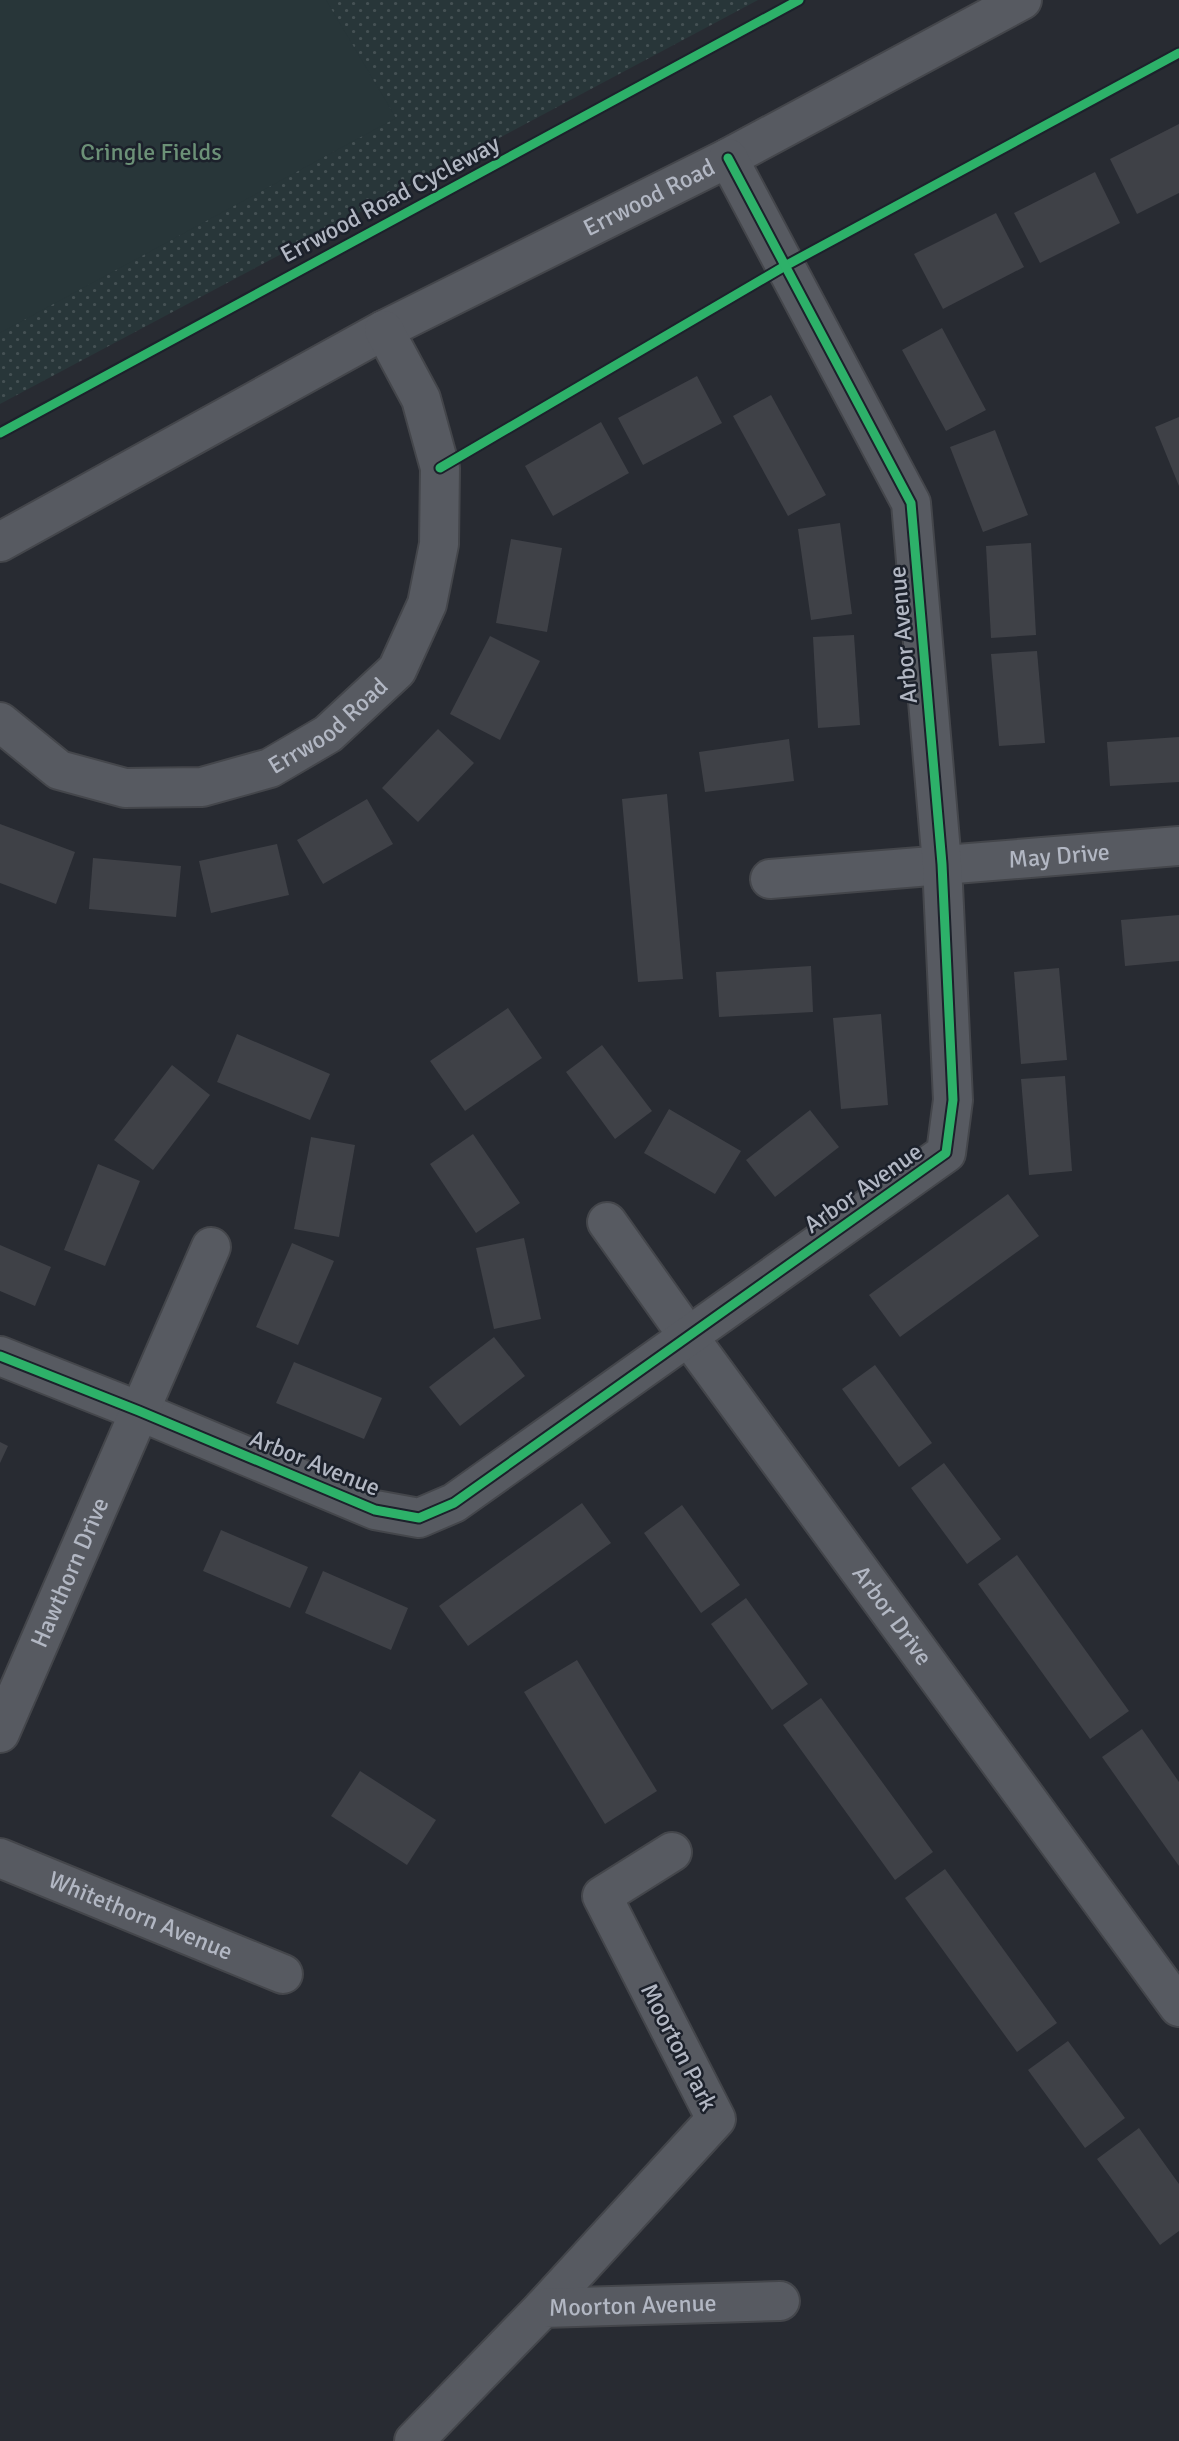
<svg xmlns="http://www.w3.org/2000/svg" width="1179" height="2441" font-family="Signika,sans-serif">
<defs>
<pattern id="grass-dots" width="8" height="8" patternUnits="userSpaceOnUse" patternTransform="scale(1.75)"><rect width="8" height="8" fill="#283639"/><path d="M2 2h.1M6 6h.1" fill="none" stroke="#455154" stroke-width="1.8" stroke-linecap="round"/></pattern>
</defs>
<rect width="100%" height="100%" fill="#282b32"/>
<path fill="url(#grass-dots)" d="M0,0H758L0,404Z"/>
<path fill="#283639" d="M0,0H326L396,118L0,333Z"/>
<g fill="#3f4147">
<path d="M1179,124V193L1137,214L1110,159Z"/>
<path d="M1095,172L1120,223L1040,263L1014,213Z"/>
<path d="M996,213L1024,267L943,309L914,254Z"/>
<path d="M942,328L986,410L946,431L902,350Z"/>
<path d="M697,376L722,423L643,465L618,418Z"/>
<path d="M771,395L826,495L788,516L733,416Z"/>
<path d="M1179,417V486L1155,427Z"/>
<path d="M601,422L629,473L553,516L525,466Z"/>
<path d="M995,430L1028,515L983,532L950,447Z"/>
<path d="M840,523L852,614L811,620L798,529Z"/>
<path d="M511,539L562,548L547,632L496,623Z"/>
<path d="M1031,543L1036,635L991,638L986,546Z"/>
<path d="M854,635L860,725L818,728L813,637Z"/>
<path d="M490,636L540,661L500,740L450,714Z"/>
<path d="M1037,651L1045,743L999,746L991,654Z"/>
<path d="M438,729L474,763L418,822L382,788Z"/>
<path d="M1179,737V782L1110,786L1107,742Z"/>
<path d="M789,739L794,781L705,792L699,752Z"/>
<path d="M667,794L683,979L638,982L622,799Z"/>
<path d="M367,799L393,844L323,884L297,840Z"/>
<path d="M0,824L75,852L56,904L0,883Z"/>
<path d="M277,844L289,895L211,913L199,861Z"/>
<path d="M93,858L181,866L176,917L89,909Z"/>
<path d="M1179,915V961L1125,966L1121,920Z"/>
<path d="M811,966L813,1012L719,1017L716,972Z"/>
<path d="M1059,968L1067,1060L1021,1064L1014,972Z"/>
<path d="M508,1008L542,1058L465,1111L430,1061Z"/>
<path d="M881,1014L888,1105L841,1109L833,1018Z"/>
<path d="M237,1034L330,1074L310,1120L217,1082Z"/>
<path d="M602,1045L652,1111L615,1139L566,1072Z"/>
<path d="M172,1065L210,1095L153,1170L114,1140Z"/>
<path d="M1065,1076L1072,1171L1029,1175L1021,1079Z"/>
<path d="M669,1109L741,1151L715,1194L644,1153Z"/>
<path d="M810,1110L839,1147L775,1197L746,1160Z"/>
<path d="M473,1134L520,1203L476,1233L430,1164Z"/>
<path d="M311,1137L355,1145L339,1237L294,1229Z"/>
<path d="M98,1164L140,1181L105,1266L64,1250Z"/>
<path d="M1008,1194L1039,1236L900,1337L869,1295Z"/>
<path d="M524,1238L541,1319L494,1329L476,1248Z"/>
<path d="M292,1243L334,1261L298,1345L256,1327Z"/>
<path d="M0,1245L51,1267L35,1306L0,1291Z"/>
<path d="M494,1337L525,1376L460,1426L429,1387Z"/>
<path d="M294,1362L382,1398L364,1439L276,1403Z"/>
<path d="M875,1365L932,1443L899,1467L842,1389Z"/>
<path d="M0,1442L8,1446L0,1463Z"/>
<path d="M944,1463L1001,1539L967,1564L911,1488Z"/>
<path d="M582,1503L611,1543L468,1646L439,1606Z"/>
<path d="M682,1505L740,1585L701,1613L644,1533Z"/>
<path d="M221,1530L308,1567L290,1608L203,1571Z"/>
<path d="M1017,1555L1129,1711L1090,1739L978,1584Z"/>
<path d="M323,1571L408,1608L391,1650L305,1613Z"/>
<path d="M746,1598L808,1684L772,1710L711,1624Z"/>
<path d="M577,1660L657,1791L605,1824L524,1692Z"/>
<path d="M821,1698L933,1852L895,1880L783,1725Z"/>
<path d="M1142,1729L1179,1782V1866L1102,1757Z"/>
<path d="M360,1771L436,1820L407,1865L331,1816Z"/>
<path d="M945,1869L1057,2023L1017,2052L905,1898Z"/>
<path d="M1068,2041L1125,2118L1085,2148L1028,2070Z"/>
<path d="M1139,2128L1179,2184V2231L1160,2245L1097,2159Z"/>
</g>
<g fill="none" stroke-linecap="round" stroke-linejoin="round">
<g stroke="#44464b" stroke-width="42">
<g id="street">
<path id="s1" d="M0,542L384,330L728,158L1022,0"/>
<path id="s2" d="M0,722L59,770L125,788L202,787L270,768L328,734L397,670L427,604L439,544L440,468L421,399L384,330"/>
<path id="s3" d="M770,879L1179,846"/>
<path id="s4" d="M607,1222L688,1336L1179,2007"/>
<path d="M0,1356L139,1411L375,1510L419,1518L454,1503L946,1153L953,1100L942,864L911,503L728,158"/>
<path id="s5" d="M0,1733L211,1247"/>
<path id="s6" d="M0,1858L283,1974"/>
<path d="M543,2308L716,2119L602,1896L672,1852"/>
<path id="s7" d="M414,2441L543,2308L780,2301"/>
</g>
</g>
<use href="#street" stroke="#575a61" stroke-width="38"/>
<g stroke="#1c212b" stroke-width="13">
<g id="cycleway">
<path d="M0,433L799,0"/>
<path d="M440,468L785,266L1179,53"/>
<path d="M0,1356L139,1411L375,1510L419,1518L454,1503L946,1153L953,1100L942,864L911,503L728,158"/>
</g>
</g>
<use href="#cycleway" stroke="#2db169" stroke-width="9"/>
</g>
<g text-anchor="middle" stroke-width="5" stroke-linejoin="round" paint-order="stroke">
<g font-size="24" fill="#6c9177" stroke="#1c212b">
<text x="151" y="160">Cringle Fields</text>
</g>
<g font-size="24" fill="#b2b7c3" stroke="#1c212b">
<text dy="8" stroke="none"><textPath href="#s1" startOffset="735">Errwood Road</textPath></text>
<text transform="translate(390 199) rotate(-28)" y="8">Errwood Road Cycleway</text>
<text transform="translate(903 635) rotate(-95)" y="8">Arbor Avenue</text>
<text dy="8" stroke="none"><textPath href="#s2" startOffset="364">Errwood Road</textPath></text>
<text dy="8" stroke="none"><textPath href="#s3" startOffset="290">May Drive</textPath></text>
<text transform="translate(863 1188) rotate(-35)" y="8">Arbor Avenue</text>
<text transform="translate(315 1463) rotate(22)" y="8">Arbor Avenue</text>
<text dy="8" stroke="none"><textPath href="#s5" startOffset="175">Hawthorn Drive</textPath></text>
<text dy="8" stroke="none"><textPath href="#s4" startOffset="486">Arbor Drive</textPath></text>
<text dy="8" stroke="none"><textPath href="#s6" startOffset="152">Whitethorn Avenue</textPath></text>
<text transform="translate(679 2047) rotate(63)" y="8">Moorton Park</text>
<text dy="8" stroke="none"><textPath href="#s7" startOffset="275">Moorton Avenue</textPath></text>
</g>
</g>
</svg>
